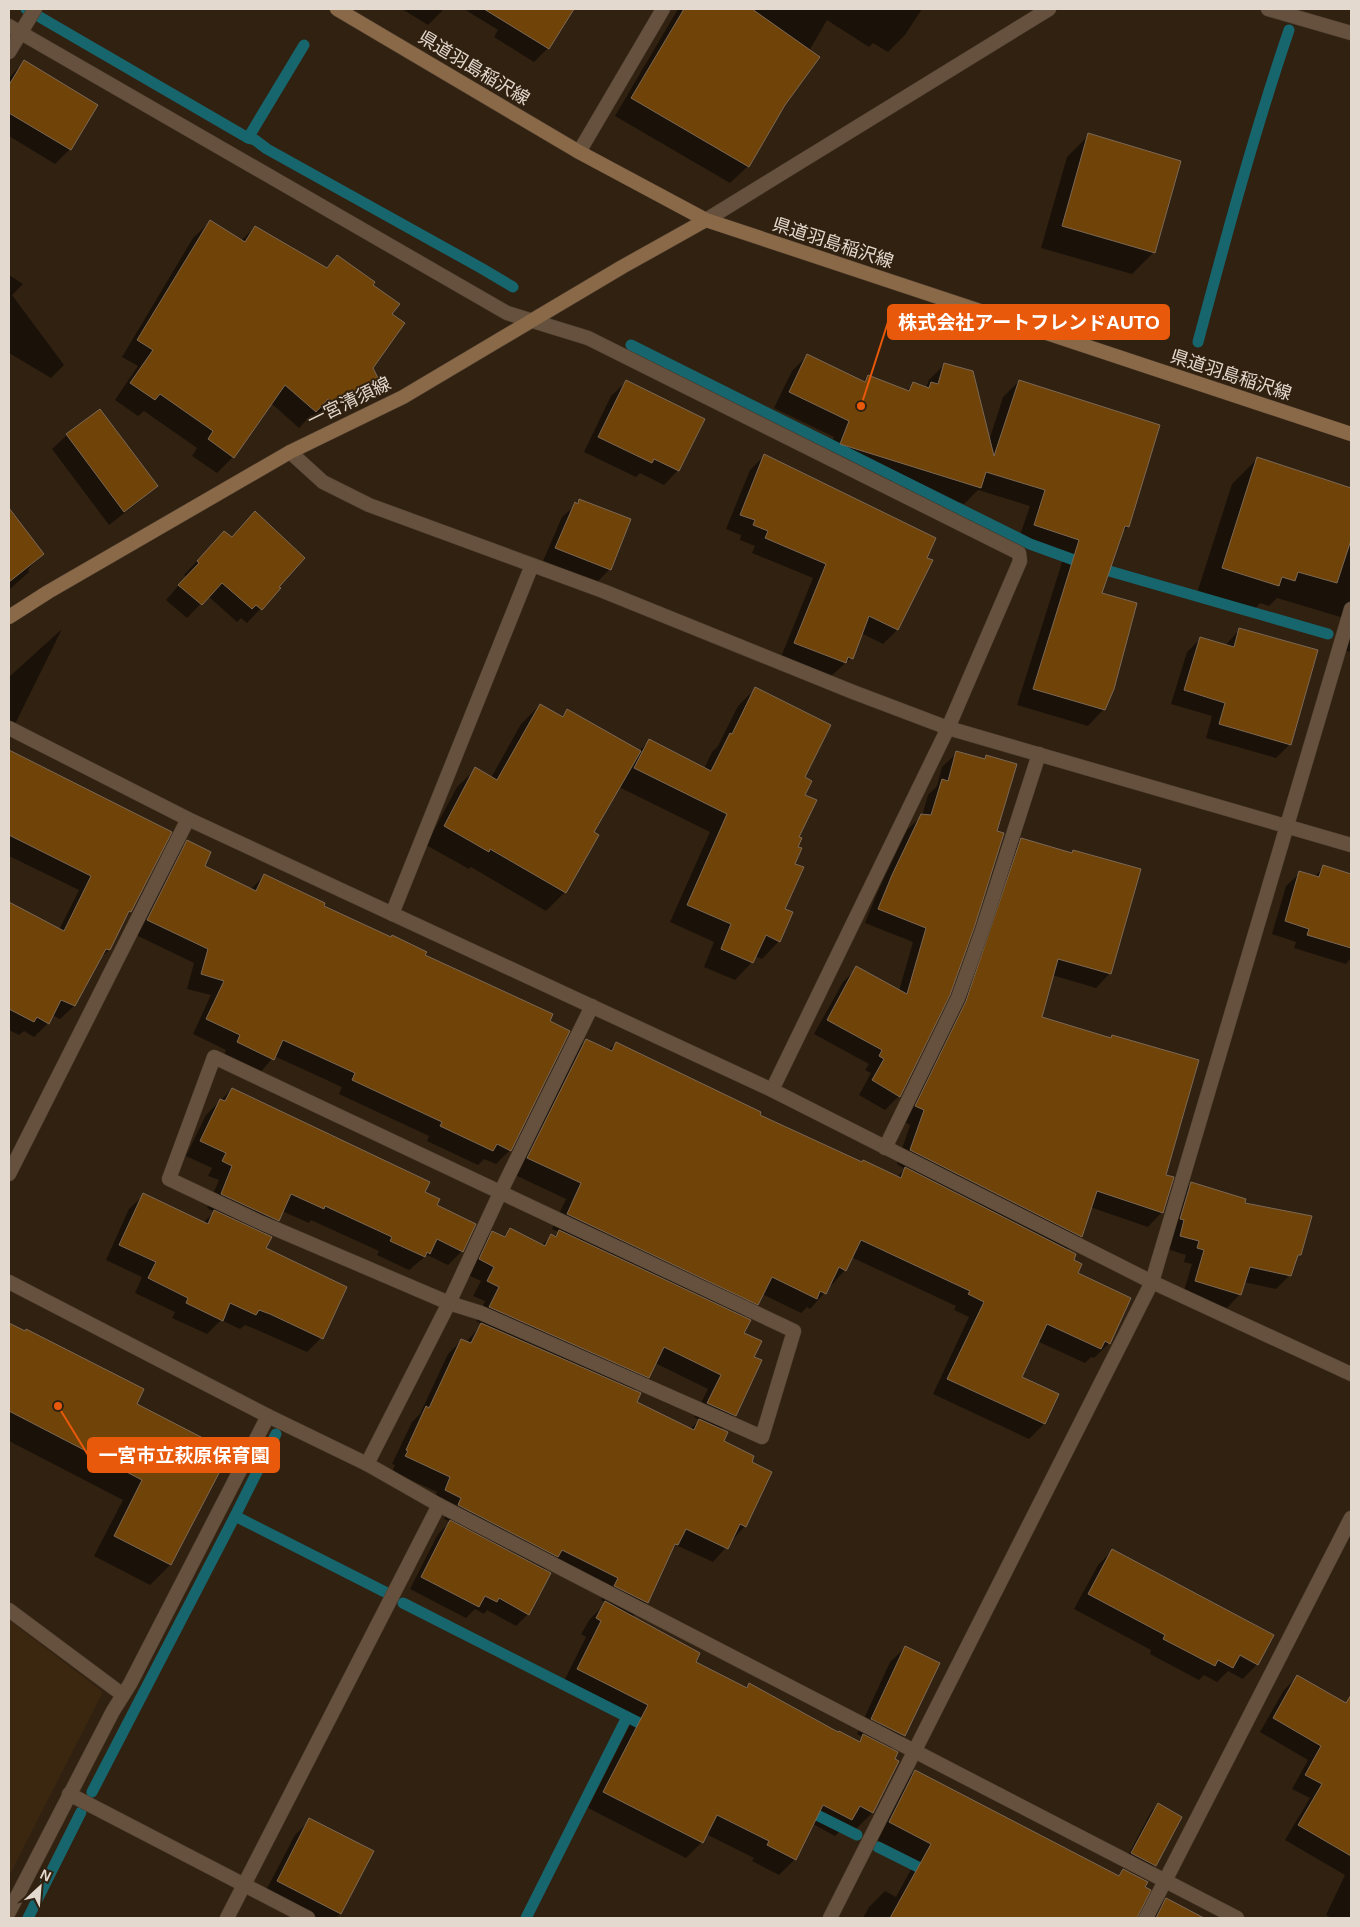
<svg xmlns="http://www.w3.org/2000/svg" width="1360" height="1927" font-family="Helvetica,'Noto Sans JP',sans-serif">
<rect width="100%" height="100%" fill="#312111"/>
<path fill="#3b2610" d="M9,1620L103,1692L9,1876Z"/>
<g fill="#0007" fill-rule="evenodd">
<path d="M402,9H444L428,25Z"/>
<path d="M464,9H572L548,48L534,62L494,37L498,30Z"/>
<path d="M678,9H922L905,35L888,52L873,43L869,47L827,20L809,51L784,104L748,166L730,183L615,116Z"/>
<path d="M24,62L70,149L55,164L9,136V78Z"/>
<path d="M1089,135L1154,252L1132,274L1041,248L1067,157Z"/>
<path d="M210,222L241,241L255,227L325,269L337,257L371,285L391,315L372,368L377,380L361,396L315,418L311,415L299,428L271,403L233,457L217,473L192,456L197,448L144,411L138,416L115,400L138,366L122,357L193,238Z"/>
<path d="M9,275L23,284L12,295L64,365L51,378L9,353Z"/>
<path d="M808,355L862,382L868,376L906,391L914,383L926,388L929,380L945,364L989,441L1003,397L1019,381L1128,527L1121,533L1101,594L1104,709L1088,726L1017,705L1064,556L1018,541L1030,506L978,490L964,504L825,460L834,437L774,408L792,371Z"/>
<path d="M626,382L678,470L664,485L640,473L636,477L584,452L611,396Z"/>
<path d="M67,435L156,486L141,500L109,525L52,449Z"/>
<path d="M764,456L897,630L883,644L861,633L851,658L830,677L781,657L813,578L752,553L755,546L740,540L741,535L726,529L750,470Z"/>
<path d="M1257,459L1351,489V652L1337,648L1347,619L1277,598L1269,606L1260,603L1253,611L1197,593L1232,484Z"/>
<path d="M580,501L610,569L597,582L543,561L562,517Z"/>
<path d="M9,508L43,554L28,569L29,572L9,590Z"/>
<path d="M255,513L279,589L247,623L241,618L237,622L208,596L187,618L166,600L186,577L184,575L224,532L231,538Z"/>
<path d="M62,629L16,722L9,729V677Z"/>
<path d="M1239,630L1290,744L1276,758L1206,738L1212,716L1171,704L1187,652L1200,639L1225,646Z"/>
<path d="M755,689L803,778V795L794,865L783,910L779,941L762,959L755,956L752,962L735,980L704,967L714,942L670,922L710,832L619,787L592,833L565,892L546,911L471,867L469,869L426,845L457,787L476,769L491,778L521,724L540,705L561,717L568,710L639,751L649,741L704,769L712,752L718,746L738,706Z"/>
<path d="M9,750L170,832L130,911L125,916L109,950L99,959L74,1006L60,1019L52,1015L48,1023L34,1037L24,1031L19,1035L9,1030V953L20,931L59,930L79,890L9,856Z"/>
<path d="M957,753L983,760L986,757L899,1096L885,1110L859,1095L871,1073L865,1070L869,1064L814,1034L843,982L857,968L899,991L913,942L865,923L878,891L907,830L922,816L928,795L937,786L942,767Z"/>
<path d="M1021,840L1110,973L1096,988L1052,975L1040,1018L1165,1176L1162,1212L1148,1227L1090,1207L1081,1236L1067,1250L1109,1343L1094,1358L1091,1357L1085,1363L1037,1341L1020,1377L1057,1395L1044,1424L1029,1439L933,1394L969,1317L954,1310L956,1306L851,1257L845,1270L810,1309L807,1307L801,1313L762,1294L757,1304L743,1318V1334L752,1357L735,1415L720,1430L722,1442L750,1463L745,1526L713,1562L676,1545L671,1551L647,1603L632,1617L694,1662L746,1689L749,1685L838,1734L858,1742L863,1737L857,1734L890,1662L905,1648L938,1663L904,1736L890,1750L893,1759L898,1762L872,1813L856,1829L847,1824L835,1836L813,1824L795,1859L779,1875L752,1861L754,1858L706,1834L702,1842L686,1858L588,1808L632,1721L562,1685L586,1637L581,1634L590,1619L606,1603L601,1600L605,1592L549,1565L543,1570L528,1614L516,1626L487,1610L484,1614L475,1609L466,1618L410,1589L438,1534L450,1522L444,1519L448,1512L431,1504L437,1492L392,1471L395,1465L392,1464L412,1422L420,1414L448,1354L462,1340L466,1342L482,1324L476,1321L485,1301L473,1296L481,1281L466,1274L478,1246L492,1232L503,1237L510,1230L542,1245L551,1236L554,1237L559,1232L552,1229L566,1199L513,1174L571,1055L586,1040L608,1051L616,1043L758,1116L861,1163L897,1177L905,1169L897,1164L910,1125L902,1120L952,1016L1007,854ZM655,1363L708,1389L694,1417L700,1420L690,1429L635,1403L634,1391L648,1377Z"/>
<path d="M188,841L203,867L250,890L264,876L322,907L424,956L510,1150L496,1164L484,1159L478,1165L427,1141L429,1136L339,1094L342,1087L274,1056L259,1074L223,1057L226,1050L193,1034L211,995L187,989L194,963L134,934L173,856Z"/>
<path d="M1324,867L1351,875V958L1346,964L1294,948L1296,942L1272,934L1286,886L1300,873L1314,877Z"/>
<path d="M232,1089L424,1193L435,1206L462,1251L448,1265L427,1255L409,1270L377,1255L379,1251L311,1220L309,1223L282,1211L278,1220L264,1234L265,1249L321,1338L307,1352L255,1329L245,1325L240,1329L221,1320L207,1334L172,1318L175,1312L135,1293L142,1277L106,1260L129,1209L144,1195L203,1223L214,1212L207,1208L219,1180L208,1176L212,1168L186,1156L206,1115Z"/>
<path d="M1191,1184L1244,1204L1299,1255L1295,1259L1290,1275L1276,1289L1244,1282L1240,1294L1227,1308L1183,1294L1192,1264L1184,1262L1186,1255L1167,1249L1177,1197Z"/>
<path d="M9,1324L24,1332L135,1404L228,1452L170,1565L150,1585L94,1556L123,1500L9,1441Z"/>
<path d="M1113,1550L1273,1636L1257,1664L1243,1679L1228,1671L1217,1682L1204,1675L1199,1680L1150,1654L1151,1650L1074,1609L1098,1565ZM1235,1651L1254,1661V1664L1234,1653Z"/>
<path d="M1298,1676L1351,1708V1918H1332L1326,1915L1345,1875L1285,1840L1310,1798L1292,1789L1308,1760L1260,1732L1284,1690Z"/>
<path d="M915,1771L1117,1877L1123,1870L1149,1890L1136,1918H863L869,1907L885,1891L896,1897L916,1860L873,1838L899,1787Z"/>
<path d="M1158,1805L1155,1865L1148,1873L1125,1861L1151,1812Z"/>
<path d="M310,1820L340,1914L336,1918H306L263,1896L295,1835Z"/>
<path d="M1166,1900L1202,1918H1149Z"/>
</g>
<g fill="none" stroke-linecap="round" stroke-linejoin="round">
<g stroke="#17666e" stroke-width="11">
<path d="M26,9L248,138L255,140L267,149L481,268L513,287"/>
<path d="M248,138L304,45"/>
<path d="M1198,342C1226,237 1254,133 1289,30"/>
<path d="M631,345L1030,544L1085,564L1328,634"/>
<path d="M235,1516L385,1592"/>
<path d="M403,1603L651,1729"/>
<path d="M92,1792L235,1516L276,1434"/>
<path d="M805,1809L857,1835"/>
<path d="M878,1847L930,1873"/>
<path d="M28,1918L81,1812"/>
<path d="M526,1918L627,1717"/>
</g>
</g>
<g fill="#704308" stroke="#7b6855">
<path d="M484,9H574L549,49Z"/>
<path d="M684,9H752L820,57L785,105L749,167L631,98Z"/>
<path d="M24,60L98,105L71,150L9,113V85Z"/>
<path d="M1088,133L1181,161L1155,253L1062,226Z"/>
<path d="M210,220L245,242L255,226L327,268L337,255L375,282L373,285L400,304L392,314L405,323L373,368L379,380L332,402L328,399L316,412L285,385L234,458L208,439L213,431L160,394L155,400L130,383L153,350L137,340Z"/>
<path d="M807,354L865,382L868,375L909,391L913,382L929,388L931,382L938,384L944,363L973,371L994,456L1019,380L1160,425L1129,527L1125,526L1102,593L1137,603L1114,689L1105,710L1033,689L1079,540L1034,525L1045,490L986,472L981,488L840,444L849,421L789,392Z"/>
<path d="M626,380L705,419L679,471L654,459L652,463L598,437Z"/>
<path d="M100,409L158,486L124,512L66,434Z"/>
<path d="M764,454L936,538L927,558L933,560L898,630L869,616L853,659L848,657L846,663L794,643L826,564L765,538L768,531L753,525L755,520L740,515Z"/>
<path d="M1257,457L1351,488V540L1337,583L1298,572L1295,581L1282,577L1279,586L1222,568Z"/>
<path d="M579,499L631,519L611,570L555,548L575,502L578,504Z"/>
<path d="M9,508L44,554L9,582Z"/>
<path d="M255,511L305,558L279,587L281,588L262,610L256,605L252,609L222,583L202,605L178,585L199,563L197,561L224,531L232,537Z"/>
<path d="M1239,628L1318,650L1291,745L1219,724L1225,703L1184,690L1200,637L1234,647Z"/>
<path d="M755,687L831,725L805,777L812,781L805,795L817,800L799,837L802,838L798,847L802,848L795,864L804,867L785,909L793,912L780,942L766,935L753,963L721,949L731,924L687,905L727,814L634,768L649,739L711,771L730,733L732,734Z"/>
<path d="M540,704L563,717L567,709L641,751L594,832L599,835L566,893L490,849L489,852L444,826L475,767L497,780Z"/>
<path d="M9,750L172,832L131,912L129,911L110,950L106,949L75,1006L61,1000L49,1024L37,1017L34,1022L9,1009V902L64,931L91,876L9,835Z"/>
<path d="M956,751L985,759L986,755L1017,764L997,831L1004,833L975,925L950,995L900,1097L872,1080L884,1059L879,1056L882,1050L827,1020L856,966L907,994L926,928L878,909L892,875L921,814L931,815L942,779L948,781Z"/>
<path d="M1021,838L1072,853L1073,850L1141,869L1111,974L1058,959L1042,1017L1111,1038L1112,1035L1199,1060L1166,1175L1174,1177L1163,1213L1097,1191L1082,1237L910,1150L924,1110L915,1106L966,1001Z"/>
<path d="M187,840L211,852L205,866L256,891L264,874L325,903L324,906L391,937L392,935L427,952L425,955L553,1014L550,1021L570,1031L511,1151L497,1144L493,1151L440,1126L442,1122L352,1080L355,1073L283,1040L274,1060L237,1042L240,1035L206,1019L224,981L201,974L208,949L147,920Z"/>
<path d="M1323,865L1351,874V948L1307,935L1309,929L1285,921L1299,871L1319,877Z"/>
<path d="M586,1039L612,1051L616,1042L761,1112L760,1115L862,1162L863,1160L901,1178L905,1167L1076,1254L1074,1260L1082,1264L1078,1273L1131,1298L1110,1344L1105,1341L1101,1349L1047,1324L1022,1377L1059,1394L1045,1424L947,1379L984,1302L968,1294L970,1291L861,1240L846,1271L839,1267L826,1294L820,1291L817,1299L772,1277L758,1305L567,1214L581,1183L527,1158Z"/>
<path d="M232,1088L430,1182L425,1192L440,1199L437,1205L476,1224L463,1252L437,1239L430,1254L427,1252L425,1257L390,1241L392,1237L325,1206L324,1209L291,1194L279,1221L221,1194L232,1166L222,1161L226,1153L200,1141L220,1099L225,1101Z"/>
<path d="M1191,1182L1246,1199L1245,1203L1312,1216L1301,1255H1298L1291,1276L1250,1267L1241,1295L1195,1281L1204,1250L1197,1248L1199,1241L1180,1236L1184,1220L1180,1219Z"/>
<path d="M143,1193L208,1224L214,1210L272,1237L266,1248L347,1287L323,1339L270,1314L259,1310L256,1315L230,1303L223,1321L186,1303L188,1298L148,1278L156,1262L119,1245Z"/>
<path d="M510,1228L545,1246L551,1234L556,1237L559,1230L751,1320L744,1333L762,1341L754,1357L762,1360L736,1416L707,1403L721,1375L664,1347L649,1378L489,1307L499,1287L487,1281L494,1267L479,1259L492,1231L505,1237Z"/>
<path d="M9,1323L25,1331L26,1329L144,1389L137,1404L230,1452L171,1565L114,1536L142,1480L9,1411Z"/>
<path d="M481,1323L641,1393L637,1402L694,1430L699,1419L728,1432L724,1441L754,1456L752,1462L772,1472L746,1527L740,1524L728,1549L686,1529L678,1545L675,1544L648,1603L614,1586L618,1578L562,1550L558,1557L458,1505L461,1498L445,1490L450,1477L405,1456L408,1451L406,1450L426,1406L429,1408L461,1339L471,1343Z"/>
<path d="M450,1520L551,1573L529,1615L499,1598L497,1602L485,1596L479,1607L421,1577Z"/>
<path d="M1112,1549L1274,1635L1258,1665L1240,1655L1233,1668L1218,1660L1215,1666L1163,1639L1165,1635L1088,1594Z"/>
<path d="M605,1601L700,1653L696,1662L747,1688L749,1683L838,1732L839,1731L860,1742L863,1734L898,1752L895,1759L899,1761L873,1813L860,1806L852,1820L823,1805L796,1860L767,1845L769,1841L717,1815L703,1843L603,1792L648,1705L577,1669L601,1621L596,1618Z"/>
<path d="M905,1646L940,1663L905,1736L871,1719Z"/>
<path d="M1297,1675L1346,1703L1351,1695V1856L1298,1825L1322,1784L1305,1775L1321,1746L1273,1718Z"/>
<path d="M915,1770L1119,1876L1123,1869L1148,1882L1145,1887L1151,1890L1137,1918H890L931,1844L889,1822Z"/>
<path d="M1158,1803L1182,1817L1156,1866L1131,1853Z"/>
<path d="M309,1818L374,1851L341,1914L277,1881Z"/>
<path d="M1166,1898L1204,1918H1156Z"/>
</g>
<g fill="none" stroke-linecap="round" stroke-linejoin="round">
<g stroke="#4e3e2f" stroke-width="15">
<g id="minor">
<path d="M1268,9L1351,33"/>
<path d="M9,26L507,313L588,338L1019,553L1020,561L948,728L772,1090"/>
<path d="M9,52L35,9"/>
<path d="M579,152L663,9"/>
<path d="M290,452L323,482L369,505L603,591L853,692L948,728L1351,845"/>
<path d="M9,728L188,819L772,1090L1152,1282L1351,1374"/>
<path d="M392,914L532,565"/>
<path d="M214,1057L794,1331L762,1437L481,1313L449,1303L262,1223L169,1179Z"/>
<path d="M885,1148L958,998L983,928L1039,754"/>
<path d="M9,1174L188,819"/>
<path d="M9,1282L268,1416L367,1464L439,1505L1237,1918"/>
<path d="M367,1464L449,1303L501,1191L592,1006"/>
<path d="M9,1610L123,1695"/>
<path d="M69,1794L308,1918"/>
<path d="M9,1912L113,1711L130,1684L268,1416"/>
<path d="M227,1918L439,1505"/>
<path d="M830,1918L1152,1282L1351,609"/>
<path d="M1146,1918L1351,1518"/>
</g>
</g>
<g stroke="#4e3e2f" stroke-width="15">
<path id="tertiary" d="M706,220L1049,9"/>
</g>
<g stroke="#4e3e2f" stroke-width="15">
<g id="secondary">
<path d="M337,9L579,152L706,220L1351,434"/>
<path d="M9,617L48,592L290,452L403,397L622,267L706,220"/>
</g>
</g>
<use href="#minor" stroke="#65513d" stroke-width="14"/>
<use href="#tertiary" stroke="#65513d" stroke-width="14"/>
<use href="#secondary" stroke="#8a6949" stroke-width="14"/>
</g>
<g text-anchor="middle" stroke-width="4" stroke-linejoin="round" paint-order="stroke">
<g font-size="18" fill="#e4d9ce" stroke="#312111">
<text transform="translate(474 68) rotate(31)" y="6">県道羽島稲沢線</text>
<text transform="translate(833 243) rotate(18)" y="6">県道羽島稲沢線</text>
<text transform="translate(1231 375) rotate(18)" y="6">県道羽島稲沢線</text>
<text transform="translate(349 402) rotate(-26)" y="6">一宮清須線</text>
</g>
</g>
<path fill="none" stroke="#e8590c" stroke-width="2" d="M861 406L888 322M58 1406L88 1455"/>
<g fill="#e8590c" stroke="#312111" stroke-width="2">
<circle cx="861" cy="406" r="5"/>
<circle cx="58" cy="1406" r="5"/>
</g>
<g fill="#e8590c" stroke="#e8590c" stroke-width="2">
<rect x="888" y="305" width="281" height="34" rx="5"/>
<rect x="88" y="1438" width="191" height="34" rx="5"/>
</g>
<g font-size="19" text-anchor="middle" font-weight="bold" fill="#fff">
<text x="1029" y="329">株式会社アートフレンドAUTO</text>
<text x="184" y="1462">一宮市立萩原保育園</text>
</g>
<rect width="1360" height="1927" fill="none" stroke="#e4d9ce" stroke-width="20"/>
<g transform="translate(40 1887) rotate(26)" stroke="#312111" stroke-width="4" paint-order="stroke">
<path d="M0-4L9 19L0 12L-9 19Z" fill="#e4d9ce"/>
<text y="-8" font-size="14" font-weight="bold" text-anchor="middle" fill="#e4d9ce">N</text>
</g>
</svg>
